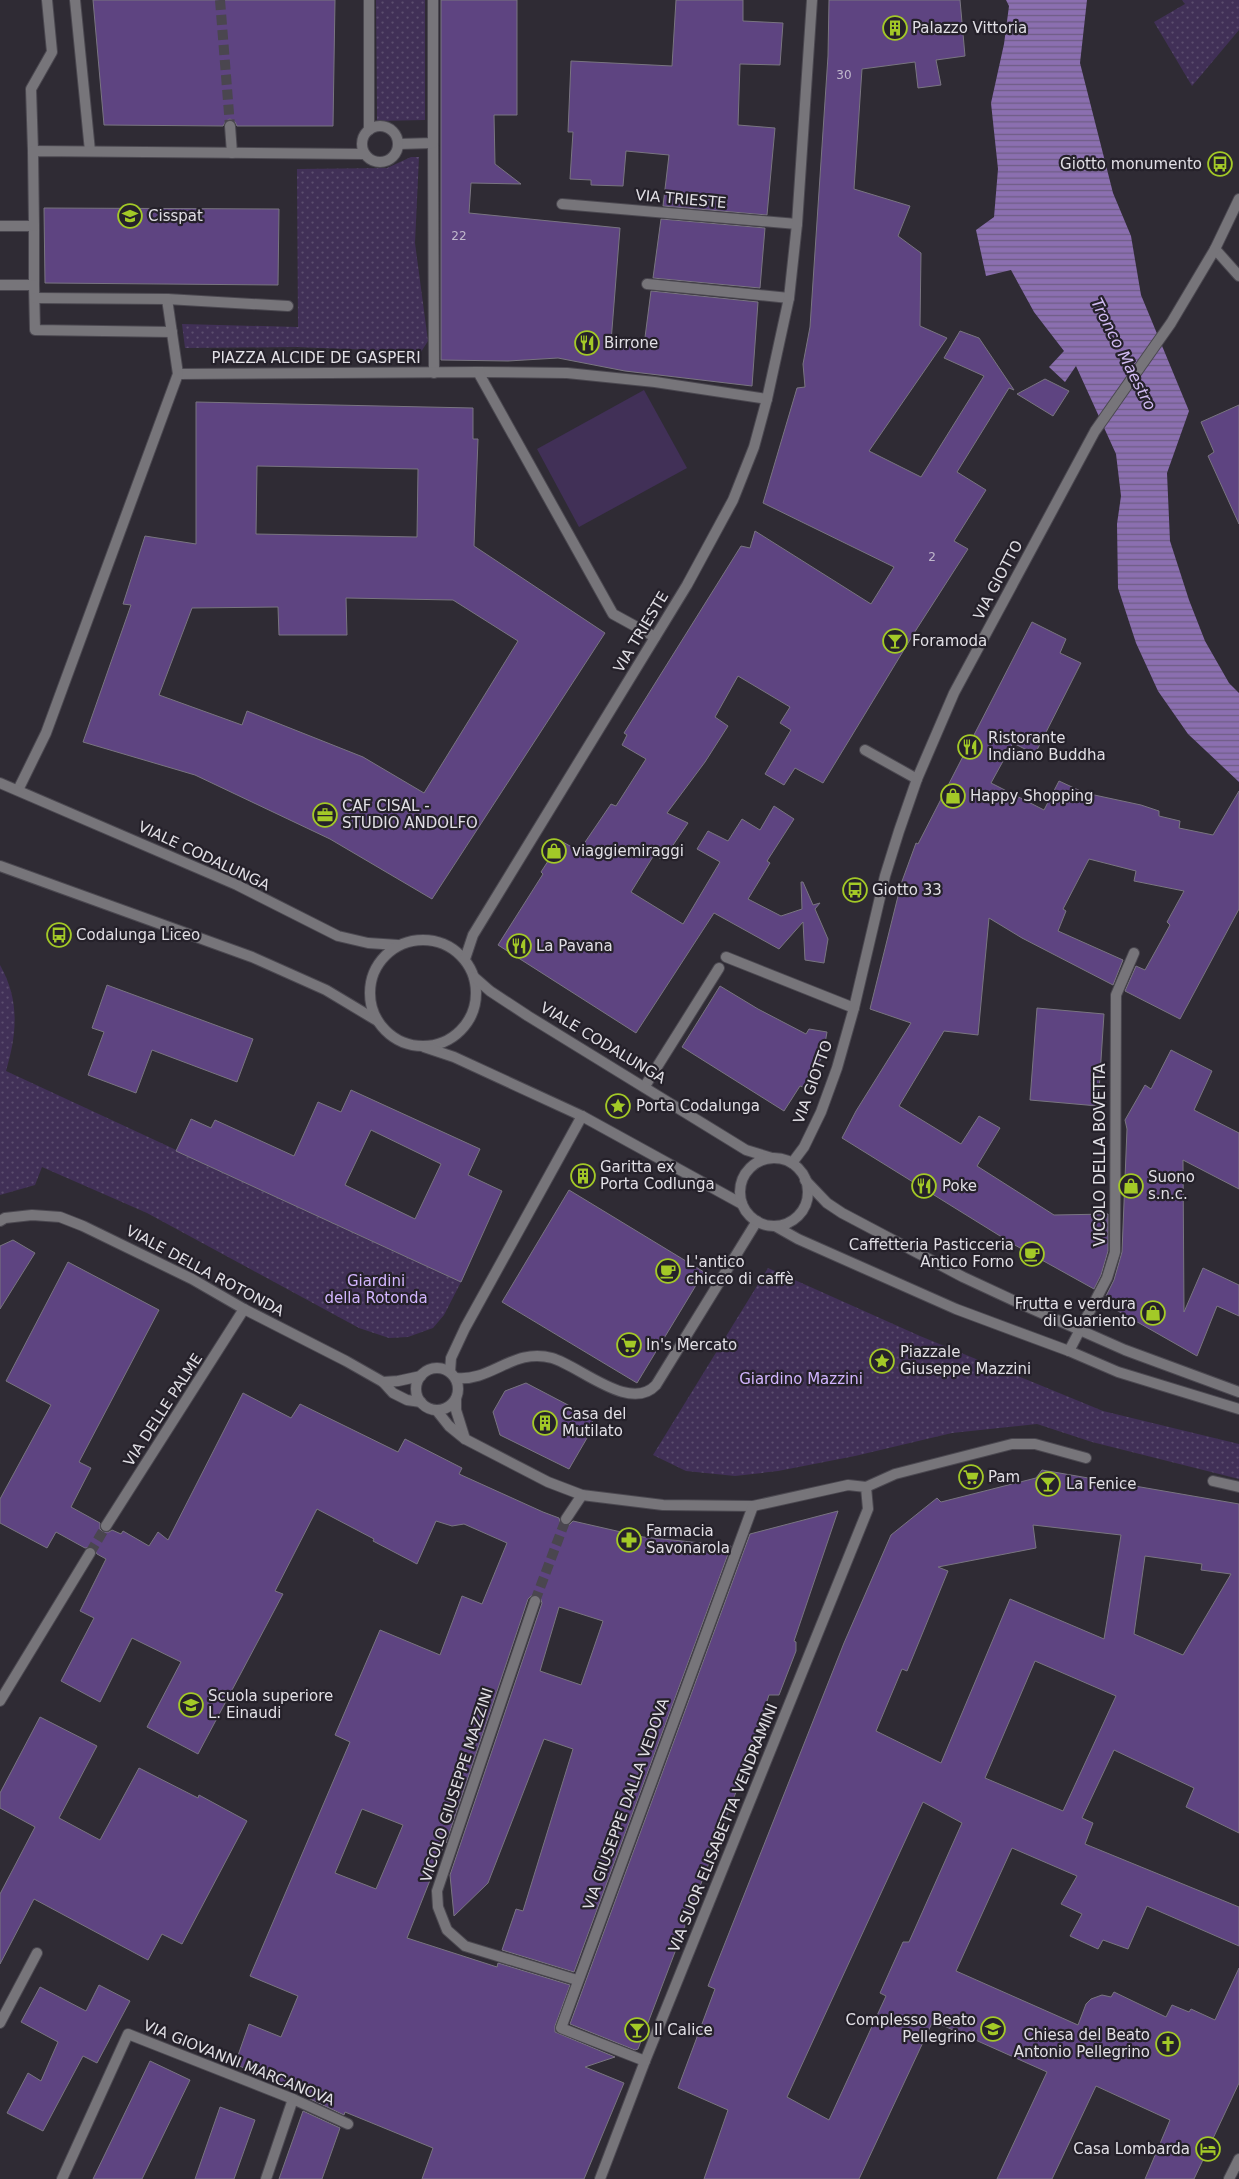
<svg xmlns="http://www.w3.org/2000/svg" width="1239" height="2179" font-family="'DejaVu Sans',sans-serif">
<defs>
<pattern id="green-dots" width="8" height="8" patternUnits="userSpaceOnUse" patternTransform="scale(1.25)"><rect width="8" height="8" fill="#413057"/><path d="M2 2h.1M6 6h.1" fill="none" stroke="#5c4e6f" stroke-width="1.8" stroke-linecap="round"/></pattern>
<pattern id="water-rules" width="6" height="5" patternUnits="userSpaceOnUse" patternTransform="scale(1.25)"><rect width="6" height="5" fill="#8b6fb0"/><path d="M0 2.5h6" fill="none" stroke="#6f5d85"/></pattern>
</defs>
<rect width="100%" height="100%" fill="#2f2b34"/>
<g fill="url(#green-dots)">
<path d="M376,0H425V120L377,121Z"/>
<path d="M1182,0H1239V30L1192,86L1154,22L1185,4Z"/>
<path d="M411,157H419L415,243L428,341L421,352L297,347L185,348L182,324L298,327L297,169L387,168Z"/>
<path d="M0,965C20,1000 17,1034 6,1071L461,1282L444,1315L433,1328L408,1337L389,1338L359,1328L147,1213L42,1167L35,1185L0,1195Z"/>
<path d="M768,1268L920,1336L1103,1411L1239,1444V1479L1092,1442L1037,1424L952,1433L855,1456L778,1471L735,1476L686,1471L653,1455Z"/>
</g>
<path fill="#413057" d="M644,390L687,468L579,527L537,449Z"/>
<path fill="url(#water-rules)" d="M1006,0H1087L1080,63L1113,193L1131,236L1141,295L1189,411L1167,473L1170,541L1189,600L1205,641L1229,683L1239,693V782L1188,734L1158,691L1136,643L1118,588L1117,524L1121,496L1116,454L1076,366L1065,382L1049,367L1064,351L1034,312L1011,270L986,276L976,230L994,217L998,169L991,103L1004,44L1009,6Z"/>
<g fill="#5e4481" stroke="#797580" fill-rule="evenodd">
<path d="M93,0H335L333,126H237L235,122L230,119L226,121L223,126L104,125Z"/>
<path d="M441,0H517V115H494L495,164L521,184L471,183L469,213L620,228L611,342L644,345L651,291L758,302L752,386L625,371L558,358L508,361L441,360Z"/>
<path d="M676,0H743V21L783,23L780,65L740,64L738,125L775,128L767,215L663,206L669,155L626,151L623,186L591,185V180L570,179L573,132H568L571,61L672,66Z"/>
<path d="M829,0H960L965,56L936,60L941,85L918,88L915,62L862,69L854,189L910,206L898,236L921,253L920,326L947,338L869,451L921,477L984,376L944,358L960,331L979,338L1014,390L1009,388L957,472L986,490L954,541L968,549L916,630L823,783L795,768L784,785L765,774L791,730L780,723L790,707L738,676L715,717L728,726L705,762L667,813L688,823L663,860L654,855L631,892L683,924L720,862L697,849L708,831L728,841L742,819L760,830L774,806L794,819L767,861L770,863L748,899L781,916L802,909L801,882H803L813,905L820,903L815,909L828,939L824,963L805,960L803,922L779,949L714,913L636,1033L498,945L543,874L541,872L561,841L579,851L611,804L616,806L646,759L622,745L627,735L624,733L741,546L750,548L755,531L871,604L894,567L763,503L797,388L805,387L803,364L810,327L828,56Z"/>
<path d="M44,208L279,209L278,285L45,283Z"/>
<path d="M661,219L765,228L760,288L653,278Z"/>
<path d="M1045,379L1069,391L1053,416L1017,394Z"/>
<path d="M196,402L473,408V439H478L474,546L605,633L432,899L330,839L195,775L83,742L131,605L123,604L145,536L196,544ZM257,466L418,469L417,537L256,534ZM346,598L453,600L518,641L424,793L363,757L247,711L242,725L159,695L192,608L278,607L279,635H347Z"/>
<path d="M1239,405V524L1208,456L1214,452L1201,422Z"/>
<path d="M1032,622L1066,639L1060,653L1081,663L1035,754L1013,743L991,783L1044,810L1059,781L1085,793L1141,805L1159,811V816L1180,821L1179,828L1213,835L1239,791V909L1180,1019L1125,991L1136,966L1145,970L1170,925L1167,922L1184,891L1134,881L1136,871L1089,859L1063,909L1066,911L1058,931L1123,960L1113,985L1022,938L989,918L978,1035L944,1031L899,1106L961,1144L979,1116L1000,1128L977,1166L1054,1215L1108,1214V1251L1101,1275L1094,1289L1013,1244L842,1138L856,1111L911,1023L870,1009L901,884L916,843L918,844Z"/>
<path d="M107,985L253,1039L237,1082L152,1050L136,1093L88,1075L104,1032L92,1028Z"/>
<path d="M720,986L758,1009L806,1034L809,1029L827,1032L823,1055L806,1088L800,1086L784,1111L682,1047Z"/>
<path d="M1037,1008L1104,1014L1098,1106L1030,1100Z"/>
<path d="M1171,1050L1212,1071L1194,1110L1239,1133V1189L1183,1160L1184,1312L1203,1268L1239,1285V1316L1217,1306L1197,1356L1111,1307L1114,1301L1106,1296L1114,1280L1122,1252L1127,1129L1125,1120L1145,1085L1151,1089Z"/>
<path d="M351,1090L480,1149L468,1175L502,1191L461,1282L176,1151L191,1119L211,1128L215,1120L294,1156L318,1102L341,1112ZM371,1130L441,1164L415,1219L345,1185Z"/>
<path d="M569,1190L704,1272L637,1383L502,1302Z"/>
<path d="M13,1240L35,1253L0,1309V1246Z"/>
<path d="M68,1262L159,1310L79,1462L91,1468L71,1507L100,1523V1529L103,1532H109L112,1530L121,1534L123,1531L149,1546L158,1532L168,1540L243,1393L291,1418L300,1404L398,1452L405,1439L462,1468L459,1474L543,1512L559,1518L560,1522L565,1526L569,1525L573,1521L643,1537L731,1546L574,1972L502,1950L516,1909L523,1911L573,1749L544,1739L488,1883L454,1916L450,1875L542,1603L540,1597L537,1594L531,1596L528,1599L446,1843V1840L407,1938L497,1967L498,1963L570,1985L555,2026V2032L615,2057L585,2067L624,2083L584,2179H422L433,2148L345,2112L344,2115L308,2098V2096L235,2064L249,2024L281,2037L298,1996L250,1976L350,1742L335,1735L380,1630L440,1655L462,1596L482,1604L507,1543L464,1524L452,1526L436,1521L417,1564L373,1541L374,1539L317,1509L275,1591L283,1594L198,1754L147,1727L181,1662L132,1638L100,1702L61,1681L94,1618L80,1611L106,1559L97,1554L93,1547L85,1548L56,1532L47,1548L0,1523V1499L51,1405L6,1381ZM559,1607L603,1621L581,1685L540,1671ZM362,1809L403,1825L376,1889L335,1873Z"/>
<path d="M526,1383L591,1417L594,1426L569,1469L500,1435L493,1412L505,1391Z"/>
<path d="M1042,1470L1239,1504V1833L1186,1807L1194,1788L1114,1750L1082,1818L1093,1823L1085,1844L1239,1907V1946L1147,1906L1128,1949L1103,1940L1098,1949L1070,1936L1082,1914L1061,1904L1077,1876L1012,1848L956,1971L1078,2025L1086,2004L1091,1999L1102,1995L1111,1997L1114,1992L1166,2017L1172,2005L1189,2012L1191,2009L1215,2020L1239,1968V2083L1194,2179H1145L1170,2120L1096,2086L1052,2179H997L1047,2072L933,2021L859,2179H704L728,2110L678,2088L715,1989L708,1986L844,1643L891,1535L937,1498L941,1502L1036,1478ZM1033,1525L1121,1535L1104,1639L1010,1599L941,1763L876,1731L902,1669L907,1671L948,1571L938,1567L1036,1548ZM1145,1556L1202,1564L1201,1570L1231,1574L1183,1655L1134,1634ZM1035,1661L1116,1696L1063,1811L985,1778ZM923,1802L962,1823L909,1942H903L880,1993L886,1996L829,2120L787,2097Z"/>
<path d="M838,1511L794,1641L796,1642V1651L779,1695H769L744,1771L638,2049L635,2050L570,2024L750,1534Z"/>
<path d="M40,1717L97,1746L59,1818L100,1840L139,1768L198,1798L199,1795L247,1821L182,1944L162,1934L148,1960L34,1899L0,1964V1894L35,1827L0,1808V1793Z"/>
<path d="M99,1985L130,2001L97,2063L83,2056L43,2131L7,2113L28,2073L41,2081L58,2042L21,2022L40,1987L86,2011Z"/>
<path d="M150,2061L190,2080L142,2179H93Z"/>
<path d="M220,2107L255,2120L234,2179H195Z"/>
<path d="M303,2111L340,2128L322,2179H279Z"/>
</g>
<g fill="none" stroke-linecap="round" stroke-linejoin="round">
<path stroke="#4a464f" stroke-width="10" stroke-dasharray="10 5" stroke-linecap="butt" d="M220,0L230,126"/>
<g stroke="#4a464f" stroke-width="10" stroke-dasharray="10 5" stroke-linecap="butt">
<path d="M90,1553L106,1526"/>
<path d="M535,1601L566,1519"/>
</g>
<g stroke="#4b4850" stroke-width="12">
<g id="service">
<path d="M433,143L434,373"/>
<path d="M167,299L288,306"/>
<path d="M865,750L917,779"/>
<path d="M1213,1481L1239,1487"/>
</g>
</g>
<g stroke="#4b4850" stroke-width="12">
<g id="pedestrian">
<path d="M75,0L90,151"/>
<path d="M230,126L232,153"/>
<path d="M398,144L433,143V0"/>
<path d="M33,151L31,89L52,52L47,0"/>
<path d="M478,372L567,373L655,382L767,399"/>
<path d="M645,1086L719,968"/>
<path d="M866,1487L895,1474L1012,1444H1035L1086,1458"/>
</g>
</g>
<g stroke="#4b4850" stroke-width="12">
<g id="minor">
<circle cx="380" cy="144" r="18"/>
<path d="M369,130V0"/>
<path d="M562,204L797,224"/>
<path d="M0,226H34V285H0"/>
<path d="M34,226L33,151L364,154"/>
<path d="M1215,249L1239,276"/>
<path d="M647,284L789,298"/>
<path d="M34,285L35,330L172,332"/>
<path d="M178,374L478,372L613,614L655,637"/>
<path d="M18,790L46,733L178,374L167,299L35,298"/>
<path d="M726,957L854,1008"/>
<path d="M792,1163L804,1147L821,1112L837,1068L854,1008L885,876L899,831L917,779L954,693L1095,431L1171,323L1215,249L1239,199"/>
<path d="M0,1221L5,1218L32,1215L60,1217L83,1226L192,1279L244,1309L346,1361L383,1382L393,1393L407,1400L421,1402"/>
<path d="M1069,1351L1107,1278L1115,1252L1116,995L1134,953"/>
<circle cx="437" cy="1389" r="21"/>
<path d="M450,1372L451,1358L465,1328L582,1116"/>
<path d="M456,1378C491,1382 514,1347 552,1358C580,1366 630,1413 656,1385L757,1221"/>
<path d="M383,1382L398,1381L421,1376"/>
<path d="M456,1399V1410L465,1439"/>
<path d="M437,1411L449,1426L465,1439L548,1482L582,1495L663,1505L753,1506L848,1485L866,1487L868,1509L645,2061L600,2179"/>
<path d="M566,1519L582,1495"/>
<path d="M106,1526L244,1309"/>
<path d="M535,1601L437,1891L438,1907L447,1930L465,1946L577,1980"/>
<path d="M0,1701L90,1553"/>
<path d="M0,2023L37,1953"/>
<path d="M645,2061L561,2028L753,1506"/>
<path d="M62,2179L128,2034L293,2099L348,2124"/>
<path d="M266,2179L293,2099"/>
</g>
</g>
<g stroke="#4b4850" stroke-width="12">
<g id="tertiary">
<path d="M0,783L237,885L338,936L368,943L398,945"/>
<path d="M0,866L252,957L326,990L376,1020"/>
<circle cx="423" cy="993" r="53"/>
<path d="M465,959L473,935L687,585L733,500L754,447L767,399L789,298L797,224L812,0"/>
<path d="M474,977L490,991L528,1016L746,1150L772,1158"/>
<path d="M424,1047L454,1057L582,1116L742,1204"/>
<circle cx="774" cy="1192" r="34"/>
<path d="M805,1180L827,1203L842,1213L963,1277L1021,1304L1125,1350L1239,1392"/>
<path d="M775,1226L798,1239L956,1309L1069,1351L1118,1372L1239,1409"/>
<path d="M1229,2179L1239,2159"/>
</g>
</g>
<use href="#service" stroke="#77757a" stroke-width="10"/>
<use href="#pedestrian" stroke="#77757a" stroke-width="10"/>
<use href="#minor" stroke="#77757a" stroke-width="10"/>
<use href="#tertiary" stroke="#77757a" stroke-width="10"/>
</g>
<defs>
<g id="building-ring" transform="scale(1.25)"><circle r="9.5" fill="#25212a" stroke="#a3c927" stroke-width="1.5"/><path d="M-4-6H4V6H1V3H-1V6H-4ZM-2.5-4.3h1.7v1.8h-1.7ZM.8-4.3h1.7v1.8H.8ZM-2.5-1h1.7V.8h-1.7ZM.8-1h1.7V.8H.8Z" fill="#a3c927"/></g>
<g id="bus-ring" transform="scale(1.25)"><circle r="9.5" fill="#25212a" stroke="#a3c927" stroke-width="1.5"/><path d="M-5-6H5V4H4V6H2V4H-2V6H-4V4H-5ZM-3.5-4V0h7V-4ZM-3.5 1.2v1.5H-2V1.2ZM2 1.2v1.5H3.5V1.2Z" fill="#a3c927"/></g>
<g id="university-ring" transform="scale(1.25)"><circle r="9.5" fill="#25212a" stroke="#a3c927" stroke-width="1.5"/><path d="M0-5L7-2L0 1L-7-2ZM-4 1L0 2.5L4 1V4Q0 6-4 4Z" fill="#a3c927"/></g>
<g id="restaurant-ring" transform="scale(1.25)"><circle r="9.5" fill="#25212a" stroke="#a3c927" stroke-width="1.5"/><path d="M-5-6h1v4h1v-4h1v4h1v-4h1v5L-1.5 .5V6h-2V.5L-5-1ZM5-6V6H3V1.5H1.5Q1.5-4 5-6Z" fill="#a3c927"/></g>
<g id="bar-ring" transform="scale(1.25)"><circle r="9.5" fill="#25212a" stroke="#a3c927" stroke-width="1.5"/><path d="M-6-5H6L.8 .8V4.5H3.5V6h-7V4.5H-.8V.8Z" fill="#a3c927"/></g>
<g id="shop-ring" transform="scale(1.25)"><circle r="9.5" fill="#25212a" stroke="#a3c927" stroke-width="1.5"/><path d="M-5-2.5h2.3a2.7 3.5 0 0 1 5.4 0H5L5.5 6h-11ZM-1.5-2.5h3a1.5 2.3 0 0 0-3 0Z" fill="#a3c927"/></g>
<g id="office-ring" transform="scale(1.25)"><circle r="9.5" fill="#25212a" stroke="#a3c927" stroke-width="1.5"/><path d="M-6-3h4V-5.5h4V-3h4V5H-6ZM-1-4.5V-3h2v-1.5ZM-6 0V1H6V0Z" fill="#a3c927"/></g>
<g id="sight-ring" transform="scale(1.25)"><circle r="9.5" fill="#25212a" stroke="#a3c927" stroke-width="1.5"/><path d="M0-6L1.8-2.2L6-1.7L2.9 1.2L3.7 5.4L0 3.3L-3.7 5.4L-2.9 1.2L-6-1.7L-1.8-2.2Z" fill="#a3c927"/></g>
<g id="cafe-ring" transform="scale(1.25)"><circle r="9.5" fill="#25212a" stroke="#a3c927" stroke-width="1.5"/><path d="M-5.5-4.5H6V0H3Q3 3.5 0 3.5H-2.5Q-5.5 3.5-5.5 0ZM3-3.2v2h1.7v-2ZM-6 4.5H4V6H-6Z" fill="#a3c927"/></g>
<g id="supermarket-ring" transform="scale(1.25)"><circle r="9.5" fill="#25212a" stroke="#a3c927" stroke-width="1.5"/><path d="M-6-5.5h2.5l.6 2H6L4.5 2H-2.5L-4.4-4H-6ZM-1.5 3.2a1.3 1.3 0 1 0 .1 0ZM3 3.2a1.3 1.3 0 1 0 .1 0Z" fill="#a3c927"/></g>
<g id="pharmacy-ring" transform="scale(1.25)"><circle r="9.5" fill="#25212a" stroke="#a3c927" stroke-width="1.5"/><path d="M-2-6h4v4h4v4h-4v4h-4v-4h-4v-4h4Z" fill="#a3c927"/></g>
<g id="school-ring" transform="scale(1.25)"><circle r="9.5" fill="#25212a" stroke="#a3c927" stroke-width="1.5"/><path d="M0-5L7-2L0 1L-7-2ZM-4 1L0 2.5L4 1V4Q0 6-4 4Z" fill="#a3c927"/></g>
<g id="church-ring" transform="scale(1.25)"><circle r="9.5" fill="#25212a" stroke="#a3c927" stroke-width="1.5"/><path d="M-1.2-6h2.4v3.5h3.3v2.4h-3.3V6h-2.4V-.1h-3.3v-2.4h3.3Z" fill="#a3c927"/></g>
<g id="hotel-ring" transform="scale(1.25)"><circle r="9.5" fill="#25212a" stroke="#a3c927" stroke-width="1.5"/><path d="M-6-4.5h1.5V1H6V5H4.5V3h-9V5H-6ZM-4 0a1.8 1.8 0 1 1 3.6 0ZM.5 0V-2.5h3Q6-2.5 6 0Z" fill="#a3c927"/></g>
</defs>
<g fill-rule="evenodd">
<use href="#building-ring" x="895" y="28"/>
<use href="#bus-ring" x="1220" y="164"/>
<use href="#university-ring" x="130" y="216"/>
<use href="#restaurant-ring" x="587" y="343"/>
<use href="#bar-ring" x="895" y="641"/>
<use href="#restaurant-ring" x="970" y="747"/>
<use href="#shop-ring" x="953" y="796"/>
<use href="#office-ring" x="325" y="815"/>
<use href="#shop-ring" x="554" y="851"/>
<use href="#bus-ring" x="855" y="890"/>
<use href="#bus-ring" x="59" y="935"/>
<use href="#restaurant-ring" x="519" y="946"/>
<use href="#sight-ring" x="618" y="1106"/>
<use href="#building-ring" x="583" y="1176"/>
<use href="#restaurant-ring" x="924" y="1186"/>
<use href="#shop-ring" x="1131" y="1186"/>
<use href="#cafe-ring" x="1032" y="1254"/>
<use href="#cafe-ring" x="668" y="1271"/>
<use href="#shop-ring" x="1153" y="1313"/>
<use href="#supermarket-ring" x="629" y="1345"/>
<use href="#sight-ring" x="882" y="1361"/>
<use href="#building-ring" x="545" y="1423"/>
<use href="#supermarket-ring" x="971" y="1477"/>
<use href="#bar-ring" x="1048" y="1484"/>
<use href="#pharmacy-ring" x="629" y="1540"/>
<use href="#school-ring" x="191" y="1705"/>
<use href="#university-ring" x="993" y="2029"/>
<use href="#bar-ring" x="637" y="2030"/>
<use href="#church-ring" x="1168" y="2044"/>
<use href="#hotel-ring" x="1208" y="2149"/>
</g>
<g text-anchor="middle" stroke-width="4.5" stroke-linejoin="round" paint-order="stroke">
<g font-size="12" fill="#c0b8cc">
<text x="844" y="79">30</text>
<text x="459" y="240">22</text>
<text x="932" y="561">2</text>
</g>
<g font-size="15" fill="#e1dfe5" stroke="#25212a" text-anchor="start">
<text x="912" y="33">Palazzo Vittoria</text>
<text x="1202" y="169" text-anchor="end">Giotto monumento</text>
<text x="148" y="221">Cisspat</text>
<text x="604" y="348">Birrone</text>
<text x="912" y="646">Foramoda</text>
<text x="988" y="743">Ristorante<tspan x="988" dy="17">Indiano Buddha</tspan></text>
<text x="970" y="801">Happy Shopping</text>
<text x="342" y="811">CAF CISAL -<tspan x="342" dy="17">STUDIO ANDOLFO</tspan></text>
<text x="572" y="856">viaggiemiraggi</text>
<text x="872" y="895">Giotto 33</text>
<text x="76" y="940">Codalunga Liceo</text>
<text x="536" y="951">La Pavana</text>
<text x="636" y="1111">Porta Codalunga</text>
<text x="600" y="1172">Garitta ex<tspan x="600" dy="17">Porta Codlunga</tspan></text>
<text x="1148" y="1182">Suono<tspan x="1148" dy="17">s.n.c.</tspan></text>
<text x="942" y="1191">Poke</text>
<text x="1014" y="1250" text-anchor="end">Caffetteria Pasticceria<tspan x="1014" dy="17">Antico Forno</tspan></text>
<text x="686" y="1267">L'antico<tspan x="686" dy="17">chicco di caffè</tspan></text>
<text x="1136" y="1309" text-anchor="end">Frutta e verdura<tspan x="1136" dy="17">di Guariento</tspan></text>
<text x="646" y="1350">In's Mercato</text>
<text x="900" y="1357">Piazzale<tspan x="900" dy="17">Giuseppe Mazzini</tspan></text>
<text x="562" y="1419">Casa del<tspan x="562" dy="17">Mutilato</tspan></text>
<text x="988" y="1482">Pam</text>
<text x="1066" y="1489">La Fenice</text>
<text x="646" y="1536">Farmacia<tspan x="646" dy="17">Savonarola</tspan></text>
<text x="208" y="1701">Scuola superiore<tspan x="208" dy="17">L. Einaudi</tspan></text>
<text x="976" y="2025" text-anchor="end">Complesso Beato<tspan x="976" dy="17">Pellegrino</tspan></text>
<text x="654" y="2035">Il Calice</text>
<text x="1150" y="2040" text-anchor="end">Chiesa del Beato<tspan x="1150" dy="17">Antonio Pellegrino</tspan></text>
<text x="1190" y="2154" text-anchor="end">Casa Lombarda</text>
</g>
<g font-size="15" fill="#e1dfe5" stroke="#25212a">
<text transform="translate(681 199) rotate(5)" y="5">VIA TRIESTE</text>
<text x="316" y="363">PIAZZA ALCIDE DE GASPERI</text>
<text transform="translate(998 580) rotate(-62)" y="5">VIA GIOTTO</text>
<text transform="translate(641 632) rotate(-59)" y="5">VIA TRIESTE</text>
<text transform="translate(204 856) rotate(25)" y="5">VIALE CODALUNGA</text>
<text transform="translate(603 1043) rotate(31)" y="5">VIALE CODALUNGA</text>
<text transform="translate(813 1082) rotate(-70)" y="5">VIA GIOTTO</text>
<text transform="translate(1100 1155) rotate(-90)" y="5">VICOLO DELLA BOVETTA</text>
<text transform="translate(205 1271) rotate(28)" y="5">VIALE DELLA ROTONDA</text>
<text transform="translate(163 1410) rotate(-57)" y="5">VIA DELLE PALME</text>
<text transform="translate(457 1785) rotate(-72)" y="5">VICOLO GIUSEPPE MAZZINI</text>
<text transform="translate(626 1804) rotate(-70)" y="5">VIA GIUSEPPE DALLA VEDOVA</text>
<text transform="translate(723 1828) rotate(-68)" y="5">VIA SUOR ELISABETTA VENDRAMINI</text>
<text transform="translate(239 2063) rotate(22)" y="5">VIA GIOVANNI MARCANOVA</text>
</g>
<g font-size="15" fill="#d2b5fe" stroke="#25212a">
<text x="376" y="1286">Giardini<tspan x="376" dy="17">della Rotonda</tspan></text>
<text x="801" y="1384">Giardino Mazzini</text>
</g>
<g font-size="16" font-style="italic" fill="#d1bbf2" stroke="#25212a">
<text transform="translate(1124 354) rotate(63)" y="6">Tronco Maestro</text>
</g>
</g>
</svg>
